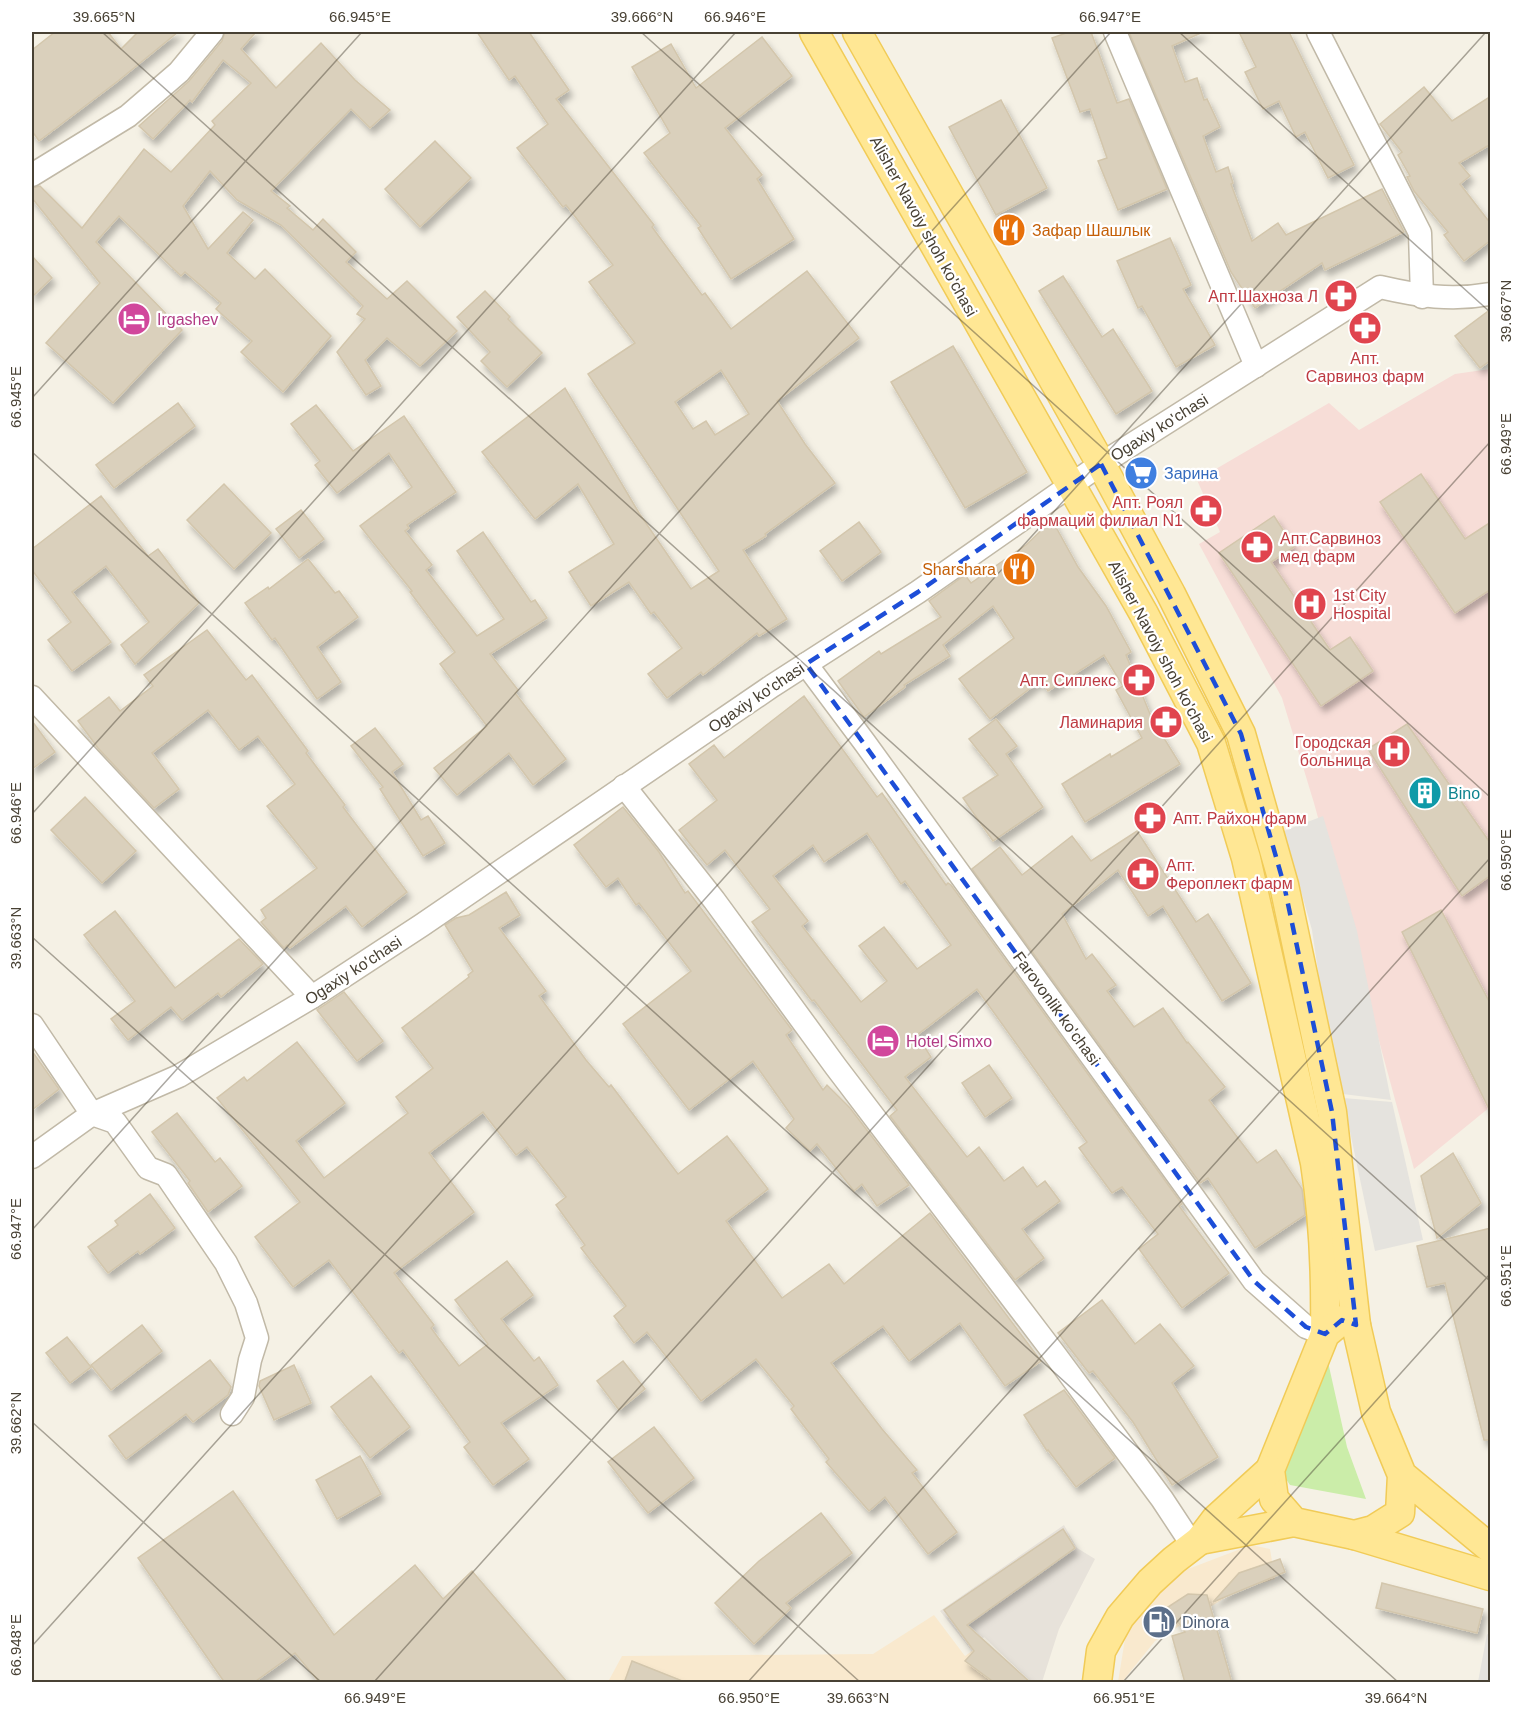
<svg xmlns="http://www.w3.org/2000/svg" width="1522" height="1714" font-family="Helvetica,sans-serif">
<defs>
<filter id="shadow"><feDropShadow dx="3.5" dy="6" stdDeviation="3" flood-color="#0004"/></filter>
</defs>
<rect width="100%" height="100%" fill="#f5f1e5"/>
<g fill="#f9e9ce">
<path d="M1251,1545L1270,1549L1275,1579L1236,1591L1155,1641L1122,1682H1118L1125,1639L1139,1604L1175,1574Z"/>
<path d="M934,1615L965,1656L983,1643L1026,1682H608L622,1656L873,1654Z"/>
</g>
<path fill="#e7e2da" d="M1064,1525L1077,1548L1095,1559L1059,1629L1042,1682H1031L984,1637L972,1651L940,1611Z"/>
<path fill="#f7ddd7" d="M1490,369V1107L1414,1169L1314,803L1282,698L1199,544L1220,532L1197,480L1329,403L1359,430L1455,374Z"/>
<path fill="#cbeda9" d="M1328,1362L1347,1447L1366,1499L1290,1485L1284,1476L1283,1465Z"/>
<g fill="#e5e3de">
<path d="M1323,816L1357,931L1391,1100L1343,1094L1320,984L1312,930L1284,831Z"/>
<path d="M1343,1098L1392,1102L1423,1240L1375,1251Z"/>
<path d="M1487,1634L1490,1635V1682H1478Z"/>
</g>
<g fill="#dad0bc" stroke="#d3c6ac" stroke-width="1.5" fill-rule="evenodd" filter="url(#shadow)">
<path d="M55,32H108L121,49L138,32H178L118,81L39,141L32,131V50Z"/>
<path d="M225,32H256L241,49L276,88L321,43L355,80L390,110L370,128L351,109L271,191L290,206L287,208L313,230L323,219L356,252L346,262L387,299L407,281L457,331L420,366L387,338L365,360L381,386L366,395L337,352L365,319L357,314L363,306L281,225L237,200L210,171L183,206L208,249L243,212L253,220L227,253L255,279L265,269L331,336L283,392L241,352L252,341L216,309L221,303L185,272L181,276L119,216L96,242L182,330L113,403L46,343L100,283L32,198V188L40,186L82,228L144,149L171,172L215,125L212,121L251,83L223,60L192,102L190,100L153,139L139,126L189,81L222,41Z"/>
<path d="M477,32H529L569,90L556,99L654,225L652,227L702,295L705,293L731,329L807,271L859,338L777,401L805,444L835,483L765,534L766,536L743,550L787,619L759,636L757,633L703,675L701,672L667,698L648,674L682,648L654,612L651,614L629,582L591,606L569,572L614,544L578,484L535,519L482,452L565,388L639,513L691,589L719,571L588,374L635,343L589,282L613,265L566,205L563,207L517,148L548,124L515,76L509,80ZM721,370L749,414L715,435L706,421L693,429L675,402Z"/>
<path d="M1069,32H1091L1117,103L1129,99L1167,189L1118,210L1098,161L1107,158L1090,109L1080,112L1052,38Z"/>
<path d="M1129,32H1203L1172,46L1185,82L1197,78L1204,100L1207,99L1220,127L1203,136L1216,172L1228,167L1233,183L1231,184L1252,241L1278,223L1286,235L1382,189L1404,232L1325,270L1322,263L1255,308L1231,272Z"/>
<path d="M1239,32H1289L1354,165L1328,178L1305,132L1296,137L1279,101L1263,109L1245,72L1256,67Z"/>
<path d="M762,37L792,76L725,128L762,175L757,179L794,239L731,279L698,228L701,226L644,153L670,133L632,67L671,44L696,88Z"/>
<path d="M1424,87L1452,121L1491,96V144L1459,163L1470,176L1460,184L1491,224V240L1464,261L1444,235L1448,232L1414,191L1407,177L1410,176L1398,155L1402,152L1380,124Z"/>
<path d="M1001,100L1047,188L996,215L949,127Z"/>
<path d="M435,141L471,178L420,227L385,189Z"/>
<path d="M1170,238L1191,285L1183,289L1215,345L1176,367L1142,306L1138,308L1117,261Z"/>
<path d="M32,256L52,278L32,297Z"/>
<path d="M1063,276L1102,337L1113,329L1152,391L1116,414L1039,291Z"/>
<path d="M485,291L510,317L508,319L542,353L507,387L481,361L490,352L457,317Z"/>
<path d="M1491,309V360L1480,368L1455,336Z"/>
<path d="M953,346L1027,472L965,508L891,382Z"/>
<path d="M178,403L195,426L114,488L96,465Z"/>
<path d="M316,405L353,451L404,416L440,469L456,492L407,525L409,528L405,531L432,565L426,570L477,636L504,619L457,551L483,532L531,602L535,600L547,618L490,654L518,690L515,693L566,759L533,785L509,753L457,795L434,768L487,726L440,664L455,652L410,592L412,591L360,526L412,487L389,453L337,493L315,465L320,461L291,424Z"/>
<path d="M1421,474L1465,539L1491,522V589L1455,613L1380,502Z"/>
<path d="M224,484L271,533L234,569L187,520Z"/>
<path d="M101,496L148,556L158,549L199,603L135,664L121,645L149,622L106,566L72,592L111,642L72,671L48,640L71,622L32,570V549Z"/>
<path d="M301,510L324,539L299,558L276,529Z"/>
<path d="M1274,516L1294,547L1271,562L1330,650L1350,637L1373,671L1321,706L1219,553Z"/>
<path d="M1052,520L1078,567L1106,606L1131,652L1126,655L1152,719L1180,764L1085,822L1062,784L1110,754L1111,757L1142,738L1116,690L1123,686L1104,655L1048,691L1041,680L990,719L959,679L1014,638L993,606L943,645L950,656L904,685L905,687L864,717L838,681L879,651L881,654L941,617L929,601L965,575L971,583L1026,545Z"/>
<path d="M859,522L881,552L842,581L820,551Z"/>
<path d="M308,559L335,593L339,591L358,617L317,647L341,682L317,699L275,638L272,640L245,603L268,587L269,589Z"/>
<path d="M207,630L246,680L252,675L308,751L306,753L345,805L343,807L407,892L362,927L346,906L290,948L287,945L284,948L261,922L266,918L261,910L317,868L267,806L295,784L258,736L239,750L208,710L152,753L179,789L154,808L98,748L78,721L109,697L120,711L153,686L144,675Z"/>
<path d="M804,696L877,797L882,793L946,885L948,883L951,885L1182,1204L1179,1206L1229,1273L1182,1308L1139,1249L1158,1234L1122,1187L1112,1193L1079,1148L1087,1142L977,989L917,1035L931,1057L905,1077L967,1157L979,1147L1004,1181L1023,1167L1037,1187L1045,1181L1060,1201L1022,1229L1044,1258L1015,1280L890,1116L897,1110L814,1000L812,1001L752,922L770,909L725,850L707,865L679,830L717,800L689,764L714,745L724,758ZM867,833L901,884L905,881L951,945L917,969L884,927L859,946L887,981L861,1002L802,926L808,921L773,876L813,845L824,862Z"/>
<path d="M996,719L1017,746L1006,754L1043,807L993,841L963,798L998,775L969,739Z"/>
<path d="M32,721L55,752L32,769Z"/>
<path d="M1407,724L1491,844V875L1462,896L1368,749Z"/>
<path d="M375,728L403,764L392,772L421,820L428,816L445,843L423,856L380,789L383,787L351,746Z"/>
<path d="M85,797L136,851L102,883L51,830Z"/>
<path d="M623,807L659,852L685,893L688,891L792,1030L786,1035L823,1090L827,1085L850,1108L909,1185L877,1206L862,1184L854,1191L817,1144L810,1151L786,1128L794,1119L753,1061L689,1110L623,1024L691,971L639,903L636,905L618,878L606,887L574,845Z"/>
<path d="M1137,831L1196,922L1208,914L1251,983L1222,1001L1163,906L1148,916L1118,870L1062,914L1086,959L1092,954L1116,985L1107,991L1134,1027L1163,1008L1187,1043L1188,1042L1225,1087L1209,1100L1257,1163L1276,1150L1302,1189L1305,1215L1255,1248L1208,1178L1200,1183L972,869L1000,847L1022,875L1072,836L1091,861Z"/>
<path d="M506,892L520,915L499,928L546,991L539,996L586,1060L609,1087L611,1085L678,1174L727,1136L768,1189L726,1221L782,1298L829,1264L844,1284L930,1213L1041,1361L1005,1386L960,1323L909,1361L883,1326L831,1363L882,1429L917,1470L912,1473L957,1532L928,1554L885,1497L869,1511L826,1462L829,1459L791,1409L794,1406L756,1359L701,1401L647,1332L634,1343L614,1316L626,1306L581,1248L585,1245L556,1205L566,1197L527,1147L516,1155L483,1112L429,1153L474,1212L394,1273L434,1325L431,1328L459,1366L488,1344L455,1300L507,1261L533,1295L501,1319L534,1361L539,1357L558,1385L501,1423L529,1459L493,1485L464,1447L470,1442L444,1406L403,1350L399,1353L329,1260L293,1287L255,1237L300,1202L217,1098L244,1077L247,1081L297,1042L345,1103L296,1141L324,1178L408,1113L396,1097L433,1068L402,1028L469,977L468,975L473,971L445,925L456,918L469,915Z"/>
<path d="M1441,910L1491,1005V1113L1402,932Z"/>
<path d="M115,911L175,988L239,939L263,964L221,997L218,993L182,1020L171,1007L128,1040L111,1019L135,1001L84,935Z"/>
<path d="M344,992L383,1041L357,1061L317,1010Z"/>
<path d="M32,1051L59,1089L32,1110Z"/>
<path d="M989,1065L1012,1098L985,1117L962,1083Z"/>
<path d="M177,1113L215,1162L220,1158L242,1186L208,1212L188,1183L190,1181L152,1132Z"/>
<path d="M1453,1153L1481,1203L1437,1238L1421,1176Z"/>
<path d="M150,1194L175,1228L140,1254L138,1251L108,1273L88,1247L118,1225L115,1221Z"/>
<path d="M1491,1228V1440H1484L1445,1283L1427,1287L1417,1246Z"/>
<path d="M1102,1300L1135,1344L1160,1324L1194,1366L1172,1383L1218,1457L1172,1485L1133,1422L1093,1371L1089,1373L1058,1333Z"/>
<path d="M142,1325L162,1351L111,1390L91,1365Z"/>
<path d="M67,1337L91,1367L70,1383L46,1353Z"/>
<path d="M210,1360L231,1387L228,1395L193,1422L186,1414L126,1459L109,1436Z"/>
<path d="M623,1361L645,1389L619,1410L597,1381Z"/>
<path d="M294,1365L311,1403L274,1420L259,1386L260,1381Z"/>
<path d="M371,1376L410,1427L370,1458L331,1407Z"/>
<path d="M1064,1390L1115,1458L1076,1487L1048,1450L1047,1451L1024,1415Z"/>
<path d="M654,1427L694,1478L648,1513L608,1462Z"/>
<path d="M360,1456L381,1494L337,1519L316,1480Z"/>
<path d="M233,1491L334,1635L415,1565L443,1599L472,1571L568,1683H320L295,1653L253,1683H225L138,1558Z"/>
<path d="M821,1513L852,1553L786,1603L791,1608L754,1644L715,1603L759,1561Z"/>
<path d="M1063,1529L1075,1548L967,1625L1031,1683H995L965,1661L974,1651L944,1610Z"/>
<path d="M1280,1559L1285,1572L1213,1602L1239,1573Z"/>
<path d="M1382,1583L1483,1609L1477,1633L1376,1608Z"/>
<path d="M1188,1594L1207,1595L1232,1683H1185L1172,1636L1185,1632L1168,1607Z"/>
<path d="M632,1661L685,1682V1683H624Z"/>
</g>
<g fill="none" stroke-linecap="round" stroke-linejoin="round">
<g stroke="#c1b9a7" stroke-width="25">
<g id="minor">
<path d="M1115,32L1256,366"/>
<path d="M1318,32L1420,233L1422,297"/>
<path d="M32,175L128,116L179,72L212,32"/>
<path d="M806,664L865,743L1254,1281L1306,1327L1325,1334"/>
<path d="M32,697L312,997"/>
<path d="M624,786L714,900L836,1067L1056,1356L1162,1499L1193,1546"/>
<path d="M32,1025L92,1114L115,1122L148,1168L166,1175L226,1263L246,1303L257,1338L250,1360L243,1397L232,1414"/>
<path d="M32,1157L92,1114L179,1076L312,997L422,925L772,686L918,592L1101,464L1380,287C1419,296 1451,301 1490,294"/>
</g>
</g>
<g stroke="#f1cb57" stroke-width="31">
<g id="major">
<path d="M814,32L1144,614L1211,743L1246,858L1315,1163C1324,1220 1326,1276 1325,1334"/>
<path d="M857,32L1101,464L1171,594L1241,734L1284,885L1332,1112L1356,1325"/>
<path d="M1402,1475L1400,1513L1373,1530L1354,1535L1294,1522L1274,1499L1270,1470L1325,1334L1342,1320L1356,1325L1376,1412L1402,1475L1490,1548"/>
<path d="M1354,1535L1490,1576"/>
<path d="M1200,1540L1294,1522"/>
<path d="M1097,1682L1101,1651L1120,1617L1150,1582L1174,1560L1200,1540L1216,1519L1270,1470"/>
</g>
</g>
<use href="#minor" stroke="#fff" stroke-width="22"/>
<use href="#major" stroke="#ffe794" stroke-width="28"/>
</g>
<path fill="none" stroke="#1d4ed8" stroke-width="4.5" stroke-dasharray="12 8" stroke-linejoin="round" d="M1101,464L1241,734L1284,885L1332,1112L1356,1325L1342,1320L1325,1334L1306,1327L1254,1281L806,664L918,592Z"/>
<path fill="none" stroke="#484134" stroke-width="1.5" stroke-opacity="0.45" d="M102,32L1490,1281M641,32L1490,797M1179,32L1490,312M32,398L362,32M32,452L1398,1682M32,814L736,32M32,937L860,1682M32,1230L1111,32M32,1422L321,1682M32,1646L1486,32M374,1682L1490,442M748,1682L1490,858M1123,1682L1490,1274"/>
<defs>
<g id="restaurant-disc" transform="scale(1.725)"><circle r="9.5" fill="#e8710a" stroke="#fff"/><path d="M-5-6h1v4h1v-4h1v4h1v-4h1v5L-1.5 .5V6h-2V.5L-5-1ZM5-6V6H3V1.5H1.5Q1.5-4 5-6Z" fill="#fff"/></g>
<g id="pharmacy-disc" transform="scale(1.725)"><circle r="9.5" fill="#e0444e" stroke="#fff"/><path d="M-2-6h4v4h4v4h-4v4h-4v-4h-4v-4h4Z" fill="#fff"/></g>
<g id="hotel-disc" transform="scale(1.725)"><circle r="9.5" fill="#d1479c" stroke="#fff"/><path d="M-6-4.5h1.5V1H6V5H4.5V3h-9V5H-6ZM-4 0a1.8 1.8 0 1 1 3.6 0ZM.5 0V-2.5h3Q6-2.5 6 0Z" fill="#fff"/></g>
<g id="supermarket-disc" transform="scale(1.725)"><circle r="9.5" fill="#3f7fe0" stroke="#fff"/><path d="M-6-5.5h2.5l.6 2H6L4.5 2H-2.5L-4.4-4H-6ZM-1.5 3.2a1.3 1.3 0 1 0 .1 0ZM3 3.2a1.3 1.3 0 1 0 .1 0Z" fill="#fff"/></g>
<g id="hospital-disc" transform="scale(1.725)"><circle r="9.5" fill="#e0444e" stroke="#fff"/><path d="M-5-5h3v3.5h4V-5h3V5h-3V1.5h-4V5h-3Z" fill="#fff"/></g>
<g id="building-disc" transform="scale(1.725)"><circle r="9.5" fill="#0f9aa8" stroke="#fff"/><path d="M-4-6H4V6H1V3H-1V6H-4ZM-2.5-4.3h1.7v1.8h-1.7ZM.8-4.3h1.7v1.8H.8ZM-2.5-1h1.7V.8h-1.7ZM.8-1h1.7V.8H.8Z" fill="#fff"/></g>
<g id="fuel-disc" transform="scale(1.725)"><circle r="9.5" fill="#5c6f8a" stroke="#fff"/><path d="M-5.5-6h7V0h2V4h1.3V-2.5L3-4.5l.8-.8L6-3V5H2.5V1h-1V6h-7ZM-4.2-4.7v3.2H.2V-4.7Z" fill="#fff"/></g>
</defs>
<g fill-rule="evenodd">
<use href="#restaurant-disc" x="1009" y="230"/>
<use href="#pharmacy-disc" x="1341" y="296"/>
<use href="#hotel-disc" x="134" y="319"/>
<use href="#pharmacy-disc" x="1365" y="328"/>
<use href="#supermarket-disc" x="1141" y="473"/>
<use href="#pharmacy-disc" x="1206" y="511"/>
<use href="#pharmacy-disc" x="1257" y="547"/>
<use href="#restaurant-disc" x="1019" y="569"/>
<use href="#hospital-disc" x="1310" y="604"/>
<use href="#pharmacy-disc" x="1139" y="680"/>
<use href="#pharmacy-disc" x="1166" y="722"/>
<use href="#hospital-disc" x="1394" y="751"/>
<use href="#building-disc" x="1425" y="793"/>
<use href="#pharmacy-disc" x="1150" y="818"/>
<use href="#pharmacy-disc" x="1143" y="874"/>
<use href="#hotel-disc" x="883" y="1041"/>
<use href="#fuel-disc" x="1159" y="1622"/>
</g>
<g text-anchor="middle" stroke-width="4.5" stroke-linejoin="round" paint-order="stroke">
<g font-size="16" fill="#484134" stroke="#fff">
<text transform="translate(924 226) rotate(61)" y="6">Alisher Navoiy shoh ko'chasi</text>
<text transform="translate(1159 427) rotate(-32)" y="6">Ogaxiy ko'chasi</text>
<text transform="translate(1161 651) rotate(62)" y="6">Alisher Navoiy shoh ko'chasi</text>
<text transform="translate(756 697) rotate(-34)" y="6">Ogaxiy ko'chasi</text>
<text transform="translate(353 970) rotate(-33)" y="6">Ogaxiy ko'chasi</text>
<text transform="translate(1057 1008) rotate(54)" y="6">Farovonlik ko'chasi</text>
</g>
<g font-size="16" fill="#c56008" stroke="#fff" text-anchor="start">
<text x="1032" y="236">Зафар Шашлык</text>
<text x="996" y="575" text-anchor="end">Sharshara</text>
</g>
<g font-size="16" fill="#be3a42" stroke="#fff" text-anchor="end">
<text x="1318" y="302">Апт.Шахноза Л</text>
<text x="1365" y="364" text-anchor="middle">Апт.<tspan x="1365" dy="18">Сарвиноз фарм</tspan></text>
<text x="1183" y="508">Апт. Роял<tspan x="1183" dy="18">фармаций филиал N1</tspan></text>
<text x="1280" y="544" text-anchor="start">Апт.Сарвиноз<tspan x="1280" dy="18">мед фарм</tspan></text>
<text x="1333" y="601" text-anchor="start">1st City<tspan x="1333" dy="18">Hospital</tspan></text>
<text x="1116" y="686">Апт. Сиплекс</text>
<text x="1143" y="728">Ламинария</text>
<text x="1371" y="748">Городская<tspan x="1371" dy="18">больница</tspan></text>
<text x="1173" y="824" text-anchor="start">Апт. Райхон фарм</text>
<text x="1166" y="871" text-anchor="start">Апт.<tspan x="1166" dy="18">Фероплект фарм</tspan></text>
</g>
<g font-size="16" fill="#b23c85" stroke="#fff" text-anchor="start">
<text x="157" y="325">Irgashev</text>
<text x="906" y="1047">Hotel Simxo</text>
</g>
<g font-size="16" fill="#366cbe" stroke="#fff" text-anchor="start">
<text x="1164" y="479">Зарина</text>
</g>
<g font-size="16" fill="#0d838f" stroke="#fff" text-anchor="start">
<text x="1448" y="799">Bino</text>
</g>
<g font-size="16" fill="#4e5e75" stroke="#fff" text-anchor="start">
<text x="1182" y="1628">Dinora</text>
</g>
</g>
<rect width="1522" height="1714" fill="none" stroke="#ffffff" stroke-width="66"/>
<rect x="33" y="33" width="1456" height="1648" fill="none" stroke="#484134" stroke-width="2"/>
<g font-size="15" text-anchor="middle" fill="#484134">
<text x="104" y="22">39.665°N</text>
<text x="360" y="22">66.945°E</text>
<text x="642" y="22">39.666°N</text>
<text x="735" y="22">66.946°E</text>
<text x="1110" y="22">66.947°E</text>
<text transform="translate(1506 311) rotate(-90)" y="5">39.667°N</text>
<text transform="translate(16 397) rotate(-90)" y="5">66.945°E</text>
<text transform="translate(1506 444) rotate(-90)" y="5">66.949°E</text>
<text transform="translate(16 813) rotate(-90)" y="5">66.946°E</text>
<text transform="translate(1506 860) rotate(-90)" y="5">66.950°E</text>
<text transform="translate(16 938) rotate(-90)" y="5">39.663°N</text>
<text transform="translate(16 1229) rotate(-90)" y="5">66.947°E</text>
<text transform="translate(1506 1276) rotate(-90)" y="5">66.951°E</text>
<text transform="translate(16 1423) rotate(-90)" y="5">39.662°N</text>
<text transform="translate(16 1645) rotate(-90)" y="5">66.948°E</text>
<text x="375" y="1703">66.949°E</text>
<text x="749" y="1703">66.950°E</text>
<text x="858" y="1703">39.663°N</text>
<text x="1124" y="1703">66.951°E</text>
<text x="1396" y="1703">39.664°N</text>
</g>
</svg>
